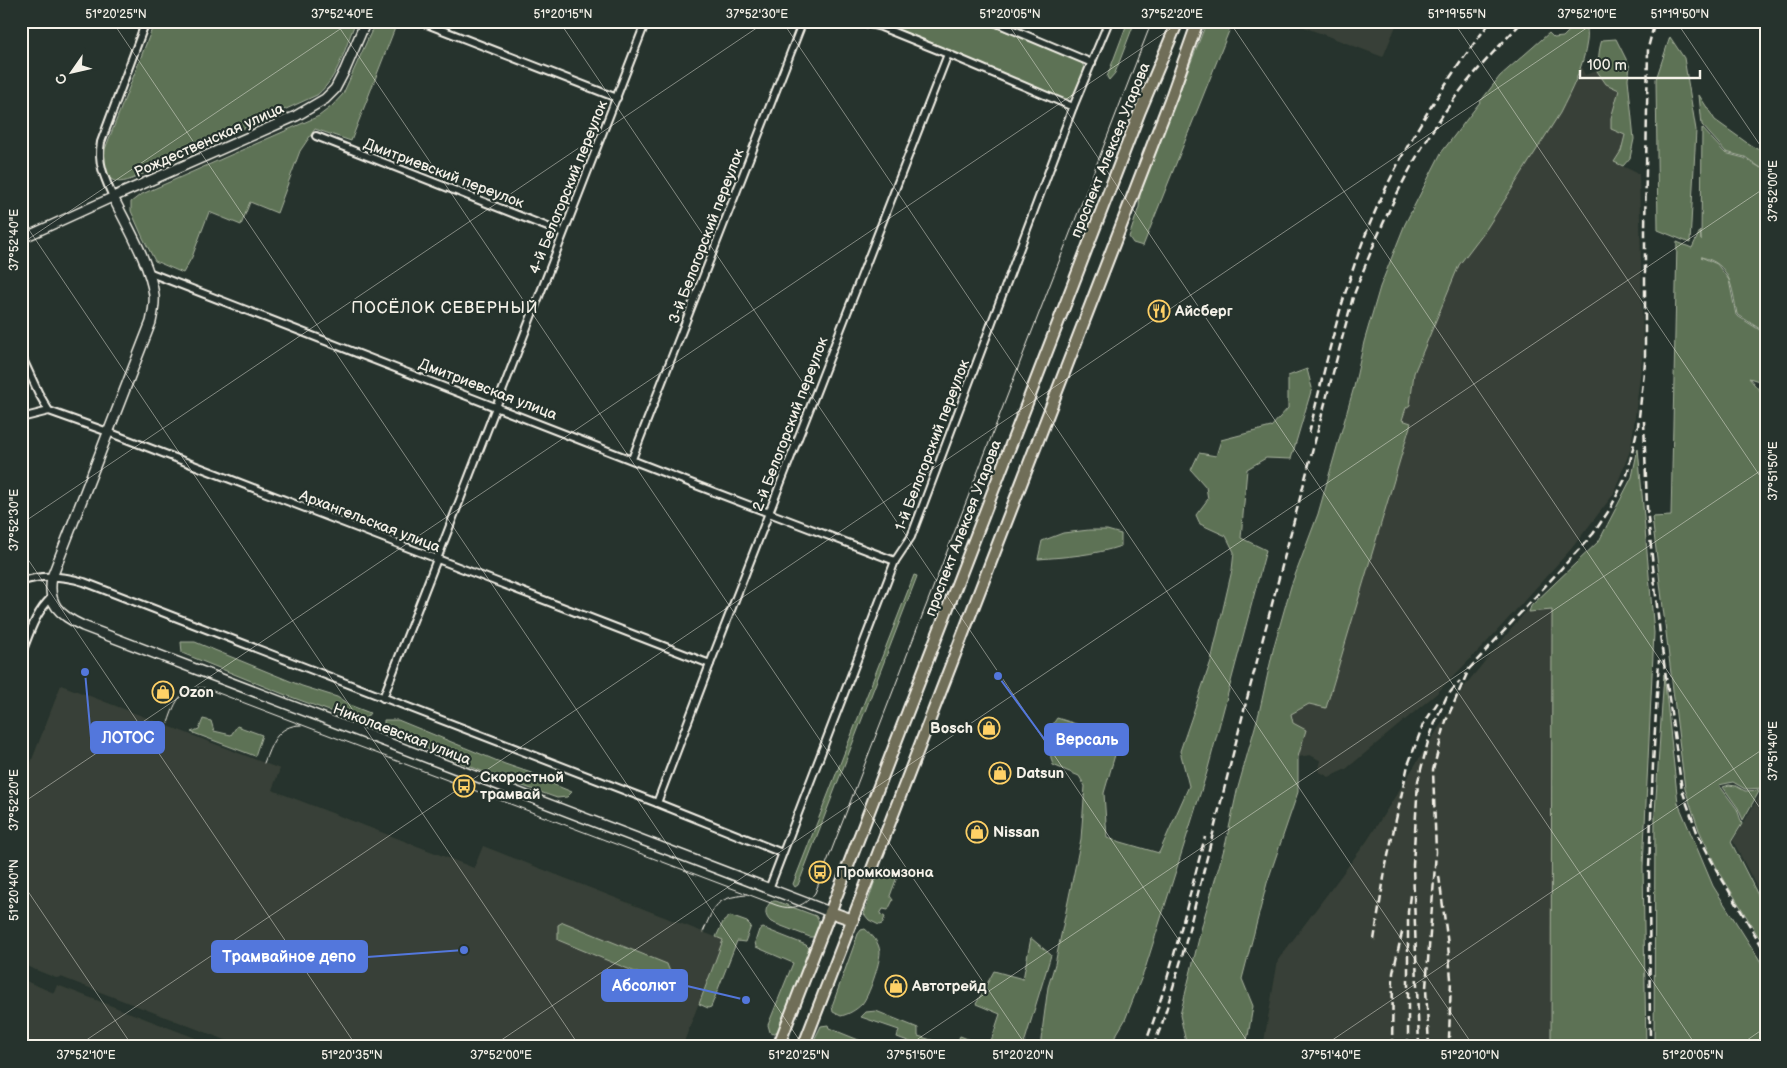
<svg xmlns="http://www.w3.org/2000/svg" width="1787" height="1068" font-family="'Balsamiq Sans',sans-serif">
<rect width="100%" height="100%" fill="#26332d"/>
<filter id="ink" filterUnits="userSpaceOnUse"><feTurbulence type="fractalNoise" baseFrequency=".02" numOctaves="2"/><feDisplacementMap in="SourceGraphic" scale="10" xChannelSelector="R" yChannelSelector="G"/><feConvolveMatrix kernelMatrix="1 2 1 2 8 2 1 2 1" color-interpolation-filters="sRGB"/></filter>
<g filter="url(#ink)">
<g fill="#384137">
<path d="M1288,21H1398L1383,57Z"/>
<path d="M1581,67L1585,75L1597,71L1606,84L1619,90L1611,118L1625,135L1621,151L1614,162L1639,174L1643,352L1631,448L1613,495L1571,549L1486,643L1436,694L1346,769L1329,777L1318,771L1321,761L1310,755L1298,757L1306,730L1293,723L1291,714L1309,704L1326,708L1410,424L1402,420L1406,407L1410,405L1414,373L1459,265L1570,93Z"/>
<path d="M1554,608V1047H1263L1278,960L1367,841L1467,683L1527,610Z"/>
<path d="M61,685L280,769L272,790L293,798L474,868L483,846L723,940L682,1047H244L61,977L56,978L21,964V788Z"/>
<path d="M1766,784V905L1733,841Z"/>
<path d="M21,979L54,993L57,985L219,1047H21Z"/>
</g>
<g fill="#5d7255" stroke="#a8b29e">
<path d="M155,21H356C345,47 339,77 317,95L132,179C107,189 103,171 105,149Z"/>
<path d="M376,21L395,28L351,141L315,129L300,151L277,213L250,202L241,225L209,212L192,257L183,273L155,261L143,238L131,211V202L140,195L319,116L332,106L343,94Z"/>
<path d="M870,21H979L1078,60L1083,65L1085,72L1075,93L1069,99H1062L962,56Z"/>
<path d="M1128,21H1135L1115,73L1109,80L1107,77Z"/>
<path d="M1207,21H1233L1143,246L1133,243L1129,237L1139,207L1140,193Z"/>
<path d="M1569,21H1586C1587,28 1588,35 1587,41C1584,66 1571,91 1560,113L1487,228L1459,265L1414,373L1410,405L1406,408L1402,420L1411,423L1326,708L1309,704L1291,714L1293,723L1306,730L1298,757V792L1267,883L1242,979L1253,1006L1248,1036L1245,1047H1187L1180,1015L1204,918L1226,842L1237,791L1259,713L1274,646L1291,586L1318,514L1354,387L1364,342L1380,287L1405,224L1441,153L1500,76L1549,33L1554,38L1563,37L1571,29Z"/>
<path d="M1670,37L1684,58L1696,130L1690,243L1658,230L1656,79Z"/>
<path d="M1616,39L1630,67L1628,79L1634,139L1630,158L1623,166L1614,162L1621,151L1625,135L1611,129V118L1619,90L1606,84L1597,71C1599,61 1598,51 1602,40Z"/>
<path d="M1699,95L1715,120L1750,145L1766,154V333L1737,314C1732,288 1731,263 1701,257L1717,264L1729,280L1736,315L1766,334V383L1749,378L1759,390L1766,393V782L1763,788L1745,789L1733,782L1719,785L1737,809L1742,824L1731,842L1766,911V949L1717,868L1699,830L1685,789L1652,517L1671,516L1677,242L1692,248L1700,231L1701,240L1702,128L1725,153L1744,158L1761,168L1745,157L1726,152L1702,125Z"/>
<path d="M1307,369L1312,388L1291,459L1266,458L1247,469L1241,538L1266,550L1207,772L1145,969L1125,1020L1109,1047H1040L1048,987L1055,964L1081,839L1085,786L1079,776L1053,765C1048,750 1047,731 1057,718L1105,733L1117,748L1104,793L1107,838L1159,853L1189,786L1180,751L1211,661L1232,570L1234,552L1226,536L1200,524L1196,515L1208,499L1206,487L1191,470L1199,453L1216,456L1221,440L1271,427L1288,408V376Z"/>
<path d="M1638,448L1654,633L1643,867L1646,1047H1551L1552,610L1529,612L1531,606L1599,541L1632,477Z"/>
<path d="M1089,530H1107L1121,534V546C1094,555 1066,557 1038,559L1042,541L1063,533Z"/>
<path d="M914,575L917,576L916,579L798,885L795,887L793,884Z"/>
<path d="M181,642H195L302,686L337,697L352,706L370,713L365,719L354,720L283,694L182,653Z"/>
<path d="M1664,674L1678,803L1713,886L1766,970V1047H1654L1655,813Z"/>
<path d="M203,719L211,721L214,731L231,735L237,726L262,735L255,756L191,732L199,729Z"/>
<path d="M384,720H398L505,764L540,776L555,785L572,792L567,797L557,798L486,773L384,731Z"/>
<path d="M1729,785L1736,786L1745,791L1760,790L1743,820L1738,808L1723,787Z"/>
<path d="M886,868L895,871L898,874L890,896L893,900L888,910L883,909L880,914L885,917L882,924L879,925L869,920L864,914L877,874Z"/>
<path d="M772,901H776L816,916L819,922L817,931L814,937H810L771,922C764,916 764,908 772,901Z"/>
<path d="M730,916L747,922L751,926L745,942L737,941L711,1007L708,1008L699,1004L723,940L716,937L723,922Z"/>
<path d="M563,922L667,964L672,977L666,981L645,976L558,940V925Z"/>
<path d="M763,928L806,945L809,948V952L779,1030L773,1034L770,1032L768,1025L793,963L756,947L755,942L759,930Z"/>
<path d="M865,929C872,935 879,942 880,952C880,963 869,996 862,1004C856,1010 849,1014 841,1016L833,1012L832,1006L858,934L861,930Z"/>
<path d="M1031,938L1051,955L1023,1047H989L1000,1014L976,1004L994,971L1023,979Z"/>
<path d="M876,1011L918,1028V1036L955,1047H924L897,1037L899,1030L861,1017L866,1012Z"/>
<path d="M828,1025L829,1028L876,1047H812L815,1038L821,1026Z"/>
<path d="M960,1036L988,1047H955Z"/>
</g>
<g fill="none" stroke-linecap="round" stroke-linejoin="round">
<g stroke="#f4f1e8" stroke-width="10">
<g id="minor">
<path d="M419,21L617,98"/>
<path d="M857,21L881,27L948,54L1073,107"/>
<path d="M992,21L1092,63"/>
<path d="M316,136L563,233"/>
<path d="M113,197C105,179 97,163 101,142L146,21"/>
<path d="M148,272L701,487L895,561"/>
<path d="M21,355L39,394L49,411"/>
<path d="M21,418L49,411L108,432L710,664"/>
<path d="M632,459L803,21"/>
<path d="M21,582C42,574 63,576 84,582L657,803L782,853"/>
<path d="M21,655C29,635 35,613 51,598"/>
<path d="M383,698L646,21"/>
<path d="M657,803L710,664L948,54"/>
<path d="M769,889L895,561L911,537L1073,107L1109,21"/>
</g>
</g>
<g stroke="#f4f1e8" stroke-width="11">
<path id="tertiary" d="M21,239L113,197"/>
</g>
<g stroke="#f4f1e8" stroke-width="12">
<path id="secondary" d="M366,21L345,70L335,89L325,99L296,116L113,197C127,226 150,264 154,295C155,304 153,313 151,322L52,577C47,604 59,615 83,626L830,912"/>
</g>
<g stroke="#f4f1e8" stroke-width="14">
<g id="primary">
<path d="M830,912L853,920"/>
<path d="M778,1047L1140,111L1178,21"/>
<path d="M803,1047L1171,97L1198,21"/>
</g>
</g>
<use href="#minor" stroke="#26332d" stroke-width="6"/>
<use href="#tertiary" stroke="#26332d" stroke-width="8"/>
<use href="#secondary" stroke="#26332d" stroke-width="9"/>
<use href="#primary" stroke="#706e59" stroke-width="10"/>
<g stroke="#f4f1e8" stroke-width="1">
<path d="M167,726C174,706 179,685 205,688L776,905C793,911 804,906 815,893L1152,21"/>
<path d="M264,763C271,745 277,725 301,725"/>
<path d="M703,932C715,905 715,898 746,895"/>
</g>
<g stroke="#f4f1e8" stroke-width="2.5" stroke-dasharray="8 4" stroke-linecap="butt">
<path d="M1644,421L1647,508L1660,635L1682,790L1697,832L1716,869L1766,953"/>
<path d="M1309,433C1325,367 1340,300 1365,236C1395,159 1440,87 1491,21"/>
<path d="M1439,876L1448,945L1451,979L1449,1038"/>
<path d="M1374,940L1386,865L1408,765L1423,725L1438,702"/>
<path d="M1144,1047C1170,979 1186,908 1205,837"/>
<path d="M1153,1047L1162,1024L1182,957L1243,714L1353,297C1380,226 1411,156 1457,95C1477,69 1500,45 1523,21"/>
<path d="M1392,1047L1393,973L1403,928"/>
<path d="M1408,1047V911L1410,895"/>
<path d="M1419,1047L1413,865L1418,781L1428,742L1436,720L1447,696L1460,681"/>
<path d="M1429,1047L1426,988L1436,852L1433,770L1446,721L1469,669L1593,534L1610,509L1627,475L1638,426L1645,363V230L1648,48L1655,21"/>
<path d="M1650,1047L1649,869L1653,764L1659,660"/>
</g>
</g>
</g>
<path fill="none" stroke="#f4f1e8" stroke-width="1" stroke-opacity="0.45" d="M112,21L804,1047M335,21L1027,1047M559,21L1251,1047M782,21L1474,1047M1006,21L1697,1047M1229,21L1766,817M1453,21L1766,485M1676,21L1766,154M21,218L580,1047M21,244L352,21M21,524L767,21M21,549L357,1047M21,804L1182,21M21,881L133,1047M76,1047L1597,21M491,1047L1766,187M906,1047L1766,467M1322,1047L1766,747M1737,1047L1766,1027"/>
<defs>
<g id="restaurant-ring" transform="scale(1.125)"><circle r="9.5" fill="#26332d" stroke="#ffd166" stroke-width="1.5"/><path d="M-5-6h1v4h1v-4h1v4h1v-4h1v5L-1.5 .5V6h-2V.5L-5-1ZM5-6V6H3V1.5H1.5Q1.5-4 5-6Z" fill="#ffd166"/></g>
<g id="shop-ring" transform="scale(1.125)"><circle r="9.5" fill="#26332d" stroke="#ffd166" stroke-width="1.5"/><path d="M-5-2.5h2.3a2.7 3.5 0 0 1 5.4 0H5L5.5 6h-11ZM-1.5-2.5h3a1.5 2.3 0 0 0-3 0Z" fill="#ffd166"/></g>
<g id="bus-ring" transform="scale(1.125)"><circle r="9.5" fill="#26332d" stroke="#ffd166" stroke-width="1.5"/><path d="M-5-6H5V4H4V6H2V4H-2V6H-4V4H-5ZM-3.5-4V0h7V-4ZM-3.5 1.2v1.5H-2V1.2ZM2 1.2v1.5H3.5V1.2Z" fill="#ffd166"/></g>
</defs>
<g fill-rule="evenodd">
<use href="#restaurant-ring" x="1159" y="311"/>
<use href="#shop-ring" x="163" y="692"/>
<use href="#shop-ring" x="989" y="728"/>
<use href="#shop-ring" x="1000" y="773"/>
<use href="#bus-ring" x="464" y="786"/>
<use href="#shop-ring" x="977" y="832"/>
<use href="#bus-ring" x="820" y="872"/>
<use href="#shop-ring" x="896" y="986"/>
</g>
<g text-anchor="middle" stroke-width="4.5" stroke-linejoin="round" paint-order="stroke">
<g font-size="15" fill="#f4f1e8" stroke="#26332d">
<text transform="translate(209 140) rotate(-24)" y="5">Рождественская улица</text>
<text transform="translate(1110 150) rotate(-68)" y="5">проспект Алексея Угарова</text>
<text transform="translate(444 173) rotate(21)" y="5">Дмитриевский переулок</text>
<text transform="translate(568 187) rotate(-68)" y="5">4-й Белогорский переулок</text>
<text transform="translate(706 236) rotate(-69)" y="5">3-й Белогорский переулок</text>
<text transform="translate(488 389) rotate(21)" y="5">Дмитриевская улица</text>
<text transform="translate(790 424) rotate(-69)" y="5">2-й Белогорский переулок</text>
<text transform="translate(932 445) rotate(-69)" y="5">1-й Белогорский переулок</text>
<text transform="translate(370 521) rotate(21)" y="5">Архангельская улица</text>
<text transform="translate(963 528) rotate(-69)" y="5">проспект Алексея Угарова</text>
<text transform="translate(402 734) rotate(21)" y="5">Николаевская улица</text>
</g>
<g font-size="15" font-weight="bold" fill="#f4f1e8" stroke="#26332d" text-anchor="start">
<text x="1175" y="316">Айсберг</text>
<text x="179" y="697">Ozon</text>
<text x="973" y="733" text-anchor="end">Bosch</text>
<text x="1016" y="778">Datsun</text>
<text x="480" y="782">Скоростной<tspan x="480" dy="17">трамвай</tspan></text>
<text x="993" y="837">Nissan</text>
<text x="836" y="877">Промкомзона</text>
<text x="912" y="991">Автотрейд</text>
</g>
<g font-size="16" letter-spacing="1" fill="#f4f1e8" stroke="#26332d">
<text x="445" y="313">ПОСЁЛОК СЕВЕРНЫЙ</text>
</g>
</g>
<path fill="none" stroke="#5377dc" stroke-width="2" d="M85 672L91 738M998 676L1045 740M464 950L367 957M746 1000L687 986"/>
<g fill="#5377dc" stroke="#26332d" stroke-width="2">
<circle cx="85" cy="672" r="5"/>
<circle cx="998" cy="676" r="5"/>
<circle cx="464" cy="950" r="5"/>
<circle cx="746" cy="1000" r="5"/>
</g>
<g fill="#5377dc" stroke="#5377dc" stroke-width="2">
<rect x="91" y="722" width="73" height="31" rx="5"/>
<rect x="1045" y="724" width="83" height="31" rx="5"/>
<rect x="212" y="941" width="155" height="31" rx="5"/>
<rect x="602" y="970" width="85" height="31" rx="5"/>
</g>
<g font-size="16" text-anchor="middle" font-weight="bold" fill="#fff">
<text x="128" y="743">ЛОТОС</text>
<text x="1087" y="745">Версаль</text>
<text x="289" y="962">Трамвайное депо</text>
<text x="644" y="991">Абсолют</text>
</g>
<rect width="1787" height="1068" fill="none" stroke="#26332d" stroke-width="55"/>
<g transform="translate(72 72) rotate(236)" stroke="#26332d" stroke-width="4" paint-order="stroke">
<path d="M0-4L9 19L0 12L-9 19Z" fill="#f4f1e8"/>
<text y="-8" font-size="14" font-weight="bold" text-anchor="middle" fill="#f4f1e8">С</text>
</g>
<path d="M1580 70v8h120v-8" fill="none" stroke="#f4f1e8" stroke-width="2.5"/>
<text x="1587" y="70" font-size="15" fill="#f4f1e8" stroke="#26332d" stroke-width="4" paint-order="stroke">100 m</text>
<rect x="28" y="28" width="1732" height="1012" fill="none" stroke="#f4f1e8" stroke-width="2"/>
<g font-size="12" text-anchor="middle" fill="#f4f1e8">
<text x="116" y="18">51°20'25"N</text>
<text x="342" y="18">37°52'40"E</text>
<text x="563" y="18">51°20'15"N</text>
<text x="757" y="18">37°52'30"E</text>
<text x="1010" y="18">51°20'05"N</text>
<text x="1172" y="18">37°52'20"E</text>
<text x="1457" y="18">51°19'55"N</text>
<text x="1587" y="18">37°52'10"E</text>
<text x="1680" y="18">51°19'50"N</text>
<text transform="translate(1773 191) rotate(-90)" y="4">37°52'00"E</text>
<text transform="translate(14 240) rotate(-90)" y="4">37°52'40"E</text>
<text transform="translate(1773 471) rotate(-90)" y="4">37°51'50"E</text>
<text transform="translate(14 520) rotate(-90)" y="4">37°52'30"E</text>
<text transform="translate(1773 751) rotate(-90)" y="4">37°51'40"E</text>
<text transform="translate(14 800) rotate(-90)" y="4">37°52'20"E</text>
<text transform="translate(14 890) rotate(-90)" y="4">51°20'40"N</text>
<text x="86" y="1059">37°52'10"E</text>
<text x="352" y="1059">51°20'35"N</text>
<text x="501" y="1059">37°52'00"E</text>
<text x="799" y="1059">51°20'25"N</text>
<text x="916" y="1059">37°51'50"E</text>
<text x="1023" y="1059">51°20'20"N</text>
<text x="1331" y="1059">37°51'40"E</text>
<text x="1470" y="1059">51°20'10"N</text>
<text x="1693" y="1059">51°20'05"N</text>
</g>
</svg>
